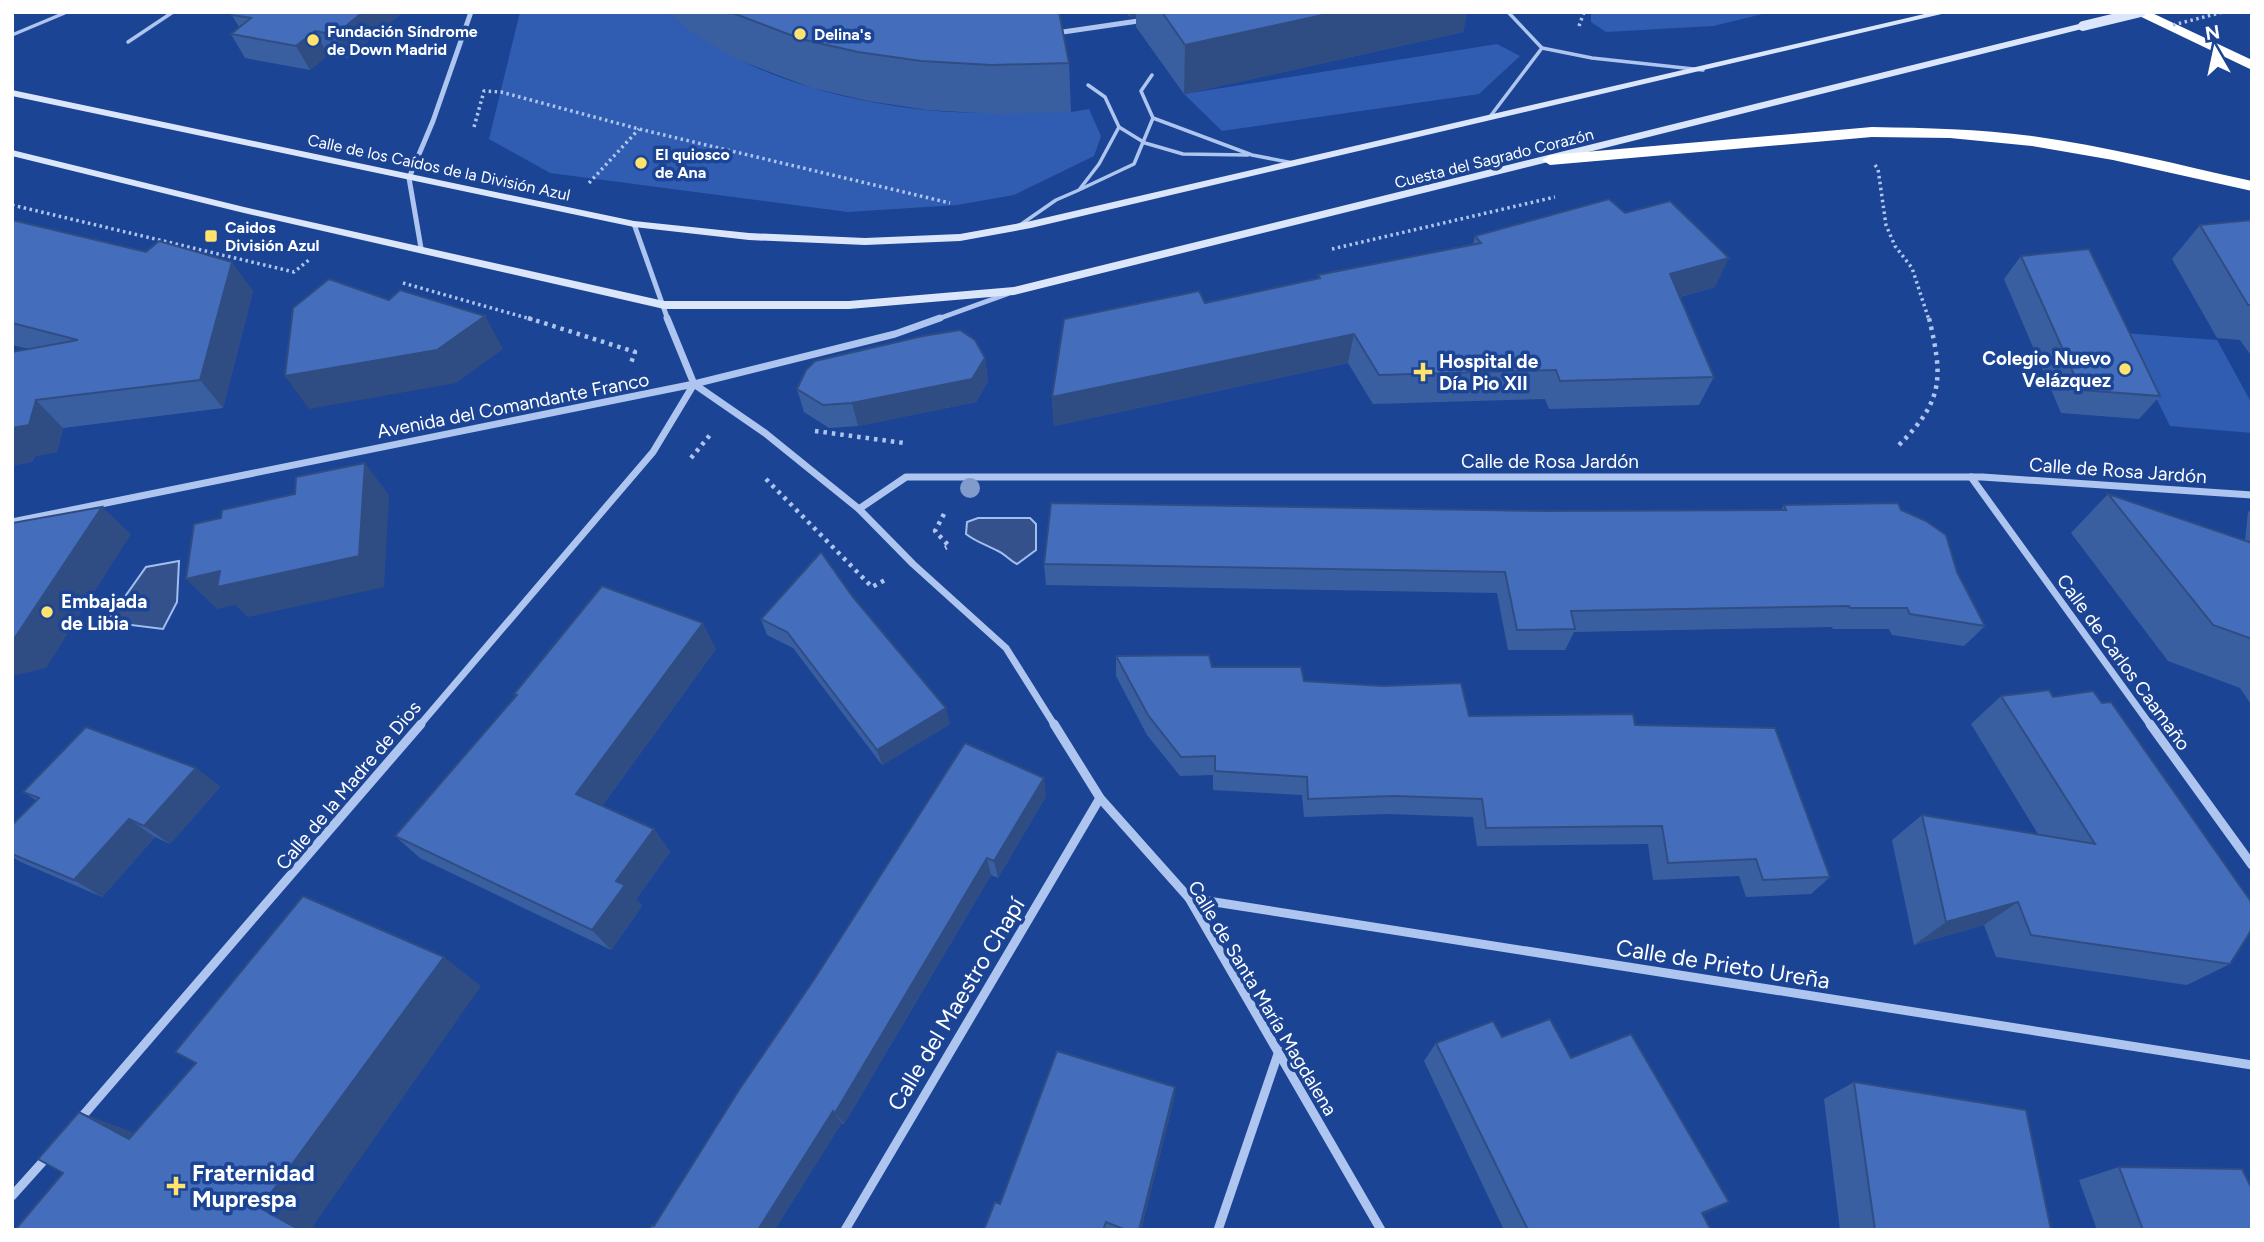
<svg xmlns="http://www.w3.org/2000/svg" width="2264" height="1242" font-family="Figtree,sans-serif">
<rect width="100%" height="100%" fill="#1c4494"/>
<g fill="#305db2">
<path d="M520,12H668C738,74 835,100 926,110C973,115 1023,112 1071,112L1089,109L1101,136L1094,156L1014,195L957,205L848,212L550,173L489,139Z"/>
<path d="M1591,12H1771L1713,26L1606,32L1591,22Z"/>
<path d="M1497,44L1520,56L1479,94L1222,131L1184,94Z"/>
<path d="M2124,333L2217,340L2252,404V433L2170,426Z"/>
</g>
<g fill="#34518c" stroke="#a1bef1" stroke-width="2">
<path d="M978,518H1030L1036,524V550L1017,564C1009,560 1005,554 998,551C987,545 976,542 966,534L967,522Z"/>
<path d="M179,561L177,602L163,629L107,622L146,567Z"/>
</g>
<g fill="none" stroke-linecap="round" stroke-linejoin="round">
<g stroke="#aec5ef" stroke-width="3.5" stroke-dasharray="2.5 3.5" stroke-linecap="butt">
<path d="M1579,26L1584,12"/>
<path d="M474,127L484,91L501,92L639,129L950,203"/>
<path d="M1875,165L1878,169L1886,225L1895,246L1912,268L1929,320"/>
<path d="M589,183L639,129"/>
<path d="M12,205L294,272L310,259"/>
<path d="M1332,249L1555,197"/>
<path d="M403,283L534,320"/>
</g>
<g stroke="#aec5ef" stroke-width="4.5" stroke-dasharray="3.5 5" stroke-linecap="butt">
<path d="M528,318L635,352L631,363"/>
<path d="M815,431L904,443"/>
<path d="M1899,445C1944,400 1943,378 1929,318"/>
<path d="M691,458L710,435"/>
<path d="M766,479L872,587L885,580"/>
<path d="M944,514L935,531L949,546L945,548"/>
</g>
<g stroke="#aec5ef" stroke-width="3.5">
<path d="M1508,12L1542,48L1592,58L1703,70"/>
<path d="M12,35L67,12"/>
<path d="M128,42L173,12"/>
<path d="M1152,75L1141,91L1153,118L1252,155L1293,163"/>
<path d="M1088,85L1105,97L1119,127L1145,143L1183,154L1248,155"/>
<path d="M1489,118L1542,48"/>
<path d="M1081,189L1134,164L1153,118"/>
<path d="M1020,225L1056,200L1079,190L1099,164L1119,127"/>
</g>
<g stroke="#aec5ef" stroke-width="5">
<path d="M1056,33L1145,20"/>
<path d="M634,224L668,320"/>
<path d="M421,248L409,178L433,121L471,12"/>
<path d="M935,320L1007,294"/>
</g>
<g stroke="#aec5ef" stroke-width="7">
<path d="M667,318L694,384L765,433L859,509L913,564L1006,648L1055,726"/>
<path d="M1971,477L2151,726"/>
<path d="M859,509L906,477H1982L2252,495"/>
<path d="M12,522L694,384L895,334L940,318"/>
<path d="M419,726L653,452L694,384"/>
</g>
<g stroke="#aec5ef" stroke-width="9">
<path d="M1054,724L1100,798L1189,898L1381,1230"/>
<path d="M2150,724L2252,865"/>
<path d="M1189,898L2252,1065"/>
<path d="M80,1119L421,724"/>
<path d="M12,1196L47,1157"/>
<path d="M845,1230L1100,798"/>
<path d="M1218,1230L1279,1051"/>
</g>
<g fill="#dbe6fb" fill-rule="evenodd">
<path d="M1933,12H1950L1031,228L960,241L865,245L749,240L634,227L12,96V90L634,221L749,233L865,238L960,234L1031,221Z"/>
<path d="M2083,23L2086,24V28L1014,295L849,309H664L244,213L12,156V150L244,207L664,301H849L1014,287Z"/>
</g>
<g fill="#fff" fill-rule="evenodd">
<path d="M2131,12H2150L2252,60V70Z"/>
<path d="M1872,127C1926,128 1979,129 2032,136C2106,146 2179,165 2252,181V191L2113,160L2032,146L1950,138L1872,137L1550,165L1542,160L1550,155Z"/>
</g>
<path stroke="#aec5ef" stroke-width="3.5" stroke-dasharray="2.5 3.5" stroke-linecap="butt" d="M2173,25L2223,12"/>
<path stroke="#dbe6fb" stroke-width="10" d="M2083,26L2141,12"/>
</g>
<circle fill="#819bcd" cx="970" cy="488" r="10"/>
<g fill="#3a5fa1">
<path d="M235,12H403L348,58L328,55L310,70L245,58L231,34L239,27L232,15Z"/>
<path d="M668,12H1059L1069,63L1071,112L996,114L928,110L868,101L812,88L736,59L692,33Z"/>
<path d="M1126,12H1467L1463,32L1184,94L1136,27V16L1130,17Z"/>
<path d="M12,220L253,291L223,408L63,428L57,452L35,456L32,462L29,349L12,345Z"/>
<path d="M2252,220V357L2240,340L2217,338L2172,259L2200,225Z"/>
<path d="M1475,236L1715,287L1680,297L1714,377L1699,405L1549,409L1545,399L1373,404L1348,363L1054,426L1052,397L1205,303L1318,279V275L1473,244Z"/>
<path d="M2021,256L2160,396L2139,419L2061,413L2004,279Z"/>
<path d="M985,358L988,381L976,402L858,426L829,428L804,412L797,389Z"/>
<path d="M2108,494L2245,541L2248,512L2252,509V706L2240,688L2168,661L2071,533Z"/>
<path d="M1784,505L1901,510L1957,572L1985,626L1964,646L1892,635L1889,629H1833L1832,627L1574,632L1565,650H1508L1497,593L1046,585L1044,564L1547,511L1781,510Z"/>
<path d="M852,596L950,724L882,765L793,648L767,635L761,619Z"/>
<path d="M716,649L602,806L654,829L670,852L636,899L642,906L611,950L420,858L395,836L516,696L514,694Z"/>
<path d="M1116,656L1212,667L1304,681L1469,716L1635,725L1830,877L1811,894L1746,897L1739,876L1653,880L1648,844L1477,846L1473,817L1387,814L1304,817L1302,795L1213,790V775L1180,776L1147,735L1116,676Z"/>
<path d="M2001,696L2053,697L2230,964L2187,985L1996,957L1984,925L1914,945L1892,840L1922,815L2038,834L1971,724Z"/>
<path d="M196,768L220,787L170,844L155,837L102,897L23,863L12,857V825L36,800L23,792Z"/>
<path d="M1046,796L998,878L991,875L844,1124L739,1090Z"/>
<path d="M1502,1037L1571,1058L1703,1215L1711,1230H1504L1424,1061L1436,1043Z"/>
<path d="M1854,1082L2051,1230H1840L1824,1099Z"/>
<path d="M1175,1087L1174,1099L1141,1230H984L1000,1204Z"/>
<path d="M2119,1167L2252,1230H2097L2079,1180Z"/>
</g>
<g fill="#304d83">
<path d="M363,12H403L348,58L335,35Z"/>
<path d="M1130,12H1136V16L1130,17Z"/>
<path d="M1336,12H1467L1463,32L1184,94L1185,45Z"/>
<path d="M315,31L328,55L310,70L296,46Z"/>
<path d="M1729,258L1715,287L1657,303L1670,274Z"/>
<path d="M232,262L253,291L223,408L200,380Z"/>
<path d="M485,316L503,349L456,383L309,409L285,376Z"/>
<path d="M1354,334L1348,363L1054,426L1052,397Z"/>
<path d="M985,358L988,381L976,402L858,426L852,403Z"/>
<path d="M36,400L63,428L57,452L35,456L32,462L12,466V428Z"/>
<path d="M365,463L389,495L384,587L248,617L235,605L217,609L186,579Z"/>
<path d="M102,507L131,534L46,668L12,676V642Z"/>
<path d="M703,623L716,649L594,817L576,794Z"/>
<path d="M946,708L950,724L882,765L877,750Z"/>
<path d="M196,768L220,787L170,844L144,826Z"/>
<path d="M1044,778L1046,796L998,878L994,861Z"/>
<path d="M129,819L155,837L102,897L74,880Z"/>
<path d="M654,829L670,852L636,899L642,906L611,950L592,930L616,881Z"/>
<path d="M987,858L991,875L844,1124L835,1113Z"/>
<path d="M2018,902L1984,925L1914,945L1946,922Z"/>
<path d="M444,957L481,986L313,1226L320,1230H300L260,1208Z"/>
<path d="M1175,1087L1174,1099L1141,1230H1139Z"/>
<path d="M833,1111L842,1123L775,1230H758Z"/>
<path d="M79,1112L140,1135L129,1139Z"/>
<path d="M1729,1202L1703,1215L1702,1213Z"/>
</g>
<g fill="#446ebb" stroke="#304d83" stroke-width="2">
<path d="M235,12H363L335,35L315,31L296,46L231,34L251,18L232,15Z"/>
<path d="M730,12H1059L1069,63L992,65L921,61L858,52L801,39Z"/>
<path d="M1162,12H1336L1185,45Z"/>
<path d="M1609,199L1625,213L1670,201L1729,258L1670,274L1714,377L1560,381L1556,370L1379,375L1354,334L1052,397L1064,319L1199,291L1205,303L1320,278L1318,275L1481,243L1475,236Z"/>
<path d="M12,220L146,252L159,241L232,262L200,380L36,400L29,425L12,428V352L78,340L12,323Z"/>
<path d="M2252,220V305H2248L2200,225Z"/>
<path d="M2089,249L2160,396L2081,390L2021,256Z"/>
<path d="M329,279L389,300L400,290L485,316L437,350L285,376L293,308Z"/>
<path d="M960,330L975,340L985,358L972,379L852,403L823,405L797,389L806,370L815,361L923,336Z"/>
<path d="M365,463L359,556L217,587L220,571L186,579L194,524L221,518L222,510L295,494L296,477Z"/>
<path d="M2108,494L2252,543V639L2213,625Z"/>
<path d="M1051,503L1547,511L1786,510L1784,505L1898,503L1901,510L1926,521L1946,535L1957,572L1985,626L1910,614L1907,608H1850L1849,606L1571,611L1575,629L1517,630L1505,572L1044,564Z"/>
<path d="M102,507L12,642V523Z"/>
<path d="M821,552L852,596L946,708L877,750L787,632L761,619Z"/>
<path d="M602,586L703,623L576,794L654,829L616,881L625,885L592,930L395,836L517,695L514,694Z"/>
<path d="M1209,655L1212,667H1301L1304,681L1383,686L1461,683L1469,716L1633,714L1635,725L1775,728L1830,877L1763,880L1756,859L1668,863L1662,826L1486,828L1482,799L1394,796L1308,799L1307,777L1215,771V756L1181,757L1148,715L1116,656Z"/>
<path d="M2049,690L2053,697L2093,691L2102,703L2111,702L2252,903V929L2230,964L2031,935L2018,902L1946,922L1922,815L2095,844L2001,696Z"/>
<path d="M86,727L196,768L144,826L129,819L74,880L12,854V825L39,798L23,792Z"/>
<path d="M965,743L1044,778L994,861L987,858L835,1113L833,1111L758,1230H649L652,1225L654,1226L739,1090L815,978Z"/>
<path d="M303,896L444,957L260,1208L300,1230H15L63,1173L38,1159L79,1112L129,1139L196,1063L175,1052Z"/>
<path d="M1550,1019L1571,1058L1631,1034L1729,1202L1702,1213L1711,1230H1528L1436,1043L1493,1021L1502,1037Z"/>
<path d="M1057,1051L1175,1087L1139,1230H1126L1106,1222L1103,1230H984L995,1202L1000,1204Z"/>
<path d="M1854,1082L2026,1110L2051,1230H1875Z"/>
<path d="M2119,1167L2242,1169L2252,1189V1230H2143Z"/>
</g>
<g fill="#ffe36c" stroke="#1c4494" stroke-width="2.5">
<circle cx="800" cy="34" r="7"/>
<circle cx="313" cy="40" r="7"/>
<circle cx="641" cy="163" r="7"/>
<rect x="204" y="229" width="14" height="14" rx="3.5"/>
<circle cx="2125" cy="369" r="7"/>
<path d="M1419.5 361.5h7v7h7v7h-7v7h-7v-7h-7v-7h7z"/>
<circle cx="47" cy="612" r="7"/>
<path d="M172.5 1175.5h7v7h7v7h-7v7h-7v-7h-7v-7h7z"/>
</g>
<g text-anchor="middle" stroke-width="7" stroke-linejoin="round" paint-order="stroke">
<g font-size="16" font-weight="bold" fill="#fff" stroke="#1c4494" text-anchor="start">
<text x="327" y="37">Fundación Síndrome<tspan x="327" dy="18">de Down Madrid</tspan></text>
<text x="814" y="40">Delina's</text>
<text x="655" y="160">El quiosco<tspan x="655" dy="18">de Ana</tspan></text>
<text x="225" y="233">Caidos<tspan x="225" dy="18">División Azul</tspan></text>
</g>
<g font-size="16" fill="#fff" stroke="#1c4494">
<text transform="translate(1494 158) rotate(-14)" y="6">Cuesta del Sagrado Corazón</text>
<text transform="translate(439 167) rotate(12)" y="6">Calle de los Caídos de la División Azul</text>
</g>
<g font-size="19" font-weight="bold" fill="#fff" stroke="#1c4494" text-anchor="start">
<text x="2111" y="365" text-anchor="end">Colegio Nuevo<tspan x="2111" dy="22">Velázquez</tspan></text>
<text x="1439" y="368">Hospital de<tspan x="1439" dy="22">Día Pio XII</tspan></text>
<text x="61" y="608">Embajada<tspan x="61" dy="22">de Libia</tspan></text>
</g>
<g font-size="19" fill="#fff" stroke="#1c4494">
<text transform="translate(513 405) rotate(-11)" y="7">Avenida del Comandante Franco</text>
<text x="1550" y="468">Calle de Rosa Jardón</text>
<text transform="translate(2118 470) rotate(4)" y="7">Calle de Rosa Jardón</text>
<text transform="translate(2124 662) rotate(54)" y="7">Calle de Carlos Caamaño</text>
<text transform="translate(348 785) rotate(-50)" y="7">Calle de la Madre de Dios</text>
<text transform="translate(1263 998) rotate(59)" y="7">Calle de Santa María Magdalena</text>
</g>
<g font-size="23" fill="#fff" stroke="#1c4494">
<text transform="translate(1723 964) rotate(9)" y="8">Calle de Prieto Ureña</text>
<text transform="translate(956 1004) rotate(-59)" y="8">Calle del Maestro Chapí</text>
</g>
<g font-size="23" font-weight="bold" fill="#fff" stroke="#1c4494" text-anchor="start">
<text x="192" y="1181">Fraternidad<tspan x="192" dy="26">Muprespa</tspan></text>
</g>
</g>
<rect width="2264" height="1242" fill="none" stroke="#ffffff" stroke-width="28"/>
<g transform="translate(2215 49) rotate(351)" stroke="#1c4494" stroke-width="5" paint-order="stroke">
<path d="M0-5L12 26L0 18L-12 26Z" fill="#ffffff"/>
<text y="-10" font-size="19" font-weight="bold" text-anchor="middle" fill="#ffffff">N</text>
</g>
</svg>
